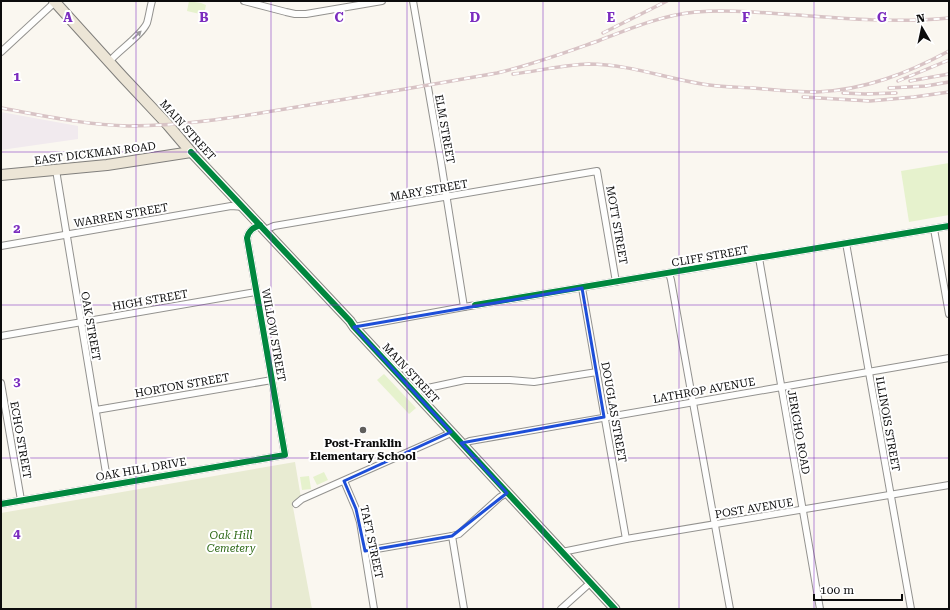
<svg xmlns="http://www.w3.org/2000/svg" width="950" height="610" font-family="'Roboto Serif',serif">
<rect width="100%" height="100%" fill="#faf7f0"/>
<path fill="#f1eaee" d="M1,112L78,126V139L1,150Z"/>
<g fill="#e6f2cd">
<path d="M189,1L201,3L206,5L204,15L187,11Z"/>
<path d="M949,163V215L909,222L901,171Z"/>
<path d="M384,374L416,408L409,414L377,380Z"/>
<path d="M324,472L328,480L317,485L313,477Z"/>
<path d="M309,476L311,489L302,490L300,477Z"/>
</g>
<path fill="#e8ebd2" d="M295,462L301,498L292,502L312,609H1V513Z"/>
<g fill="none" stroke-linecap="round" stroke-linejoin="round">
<g stroke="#93928f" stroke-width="8">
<g id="street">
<path d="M244,1L286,12L295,14H306L382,1"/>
<path d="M413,1L441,162L464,307"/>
<path d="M1,52L55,2"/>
<path d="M109,62C119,50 141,36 147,23C149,16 150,8 152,1"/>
<path d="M56,170L108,485"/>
<path d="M934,229L949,314"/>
<path d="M265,230L274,226L597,171L616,282"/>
<path d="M846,243L911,609"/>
<path d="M1,246L231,206L244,207"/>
<path d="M759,258L820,609"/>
<path d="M669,273L671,280L730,609"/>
<path d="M582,288L626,539"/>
<path d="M354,327L464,307L949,226"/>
<path d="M1,336L256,292"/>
<path d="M1,383L21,500"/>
<path d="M415,392L423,389L465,380H510L534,382L597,372"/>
<path d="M96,410L272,380"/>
<path d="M463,444L470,441L949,358"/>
<path d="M344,481L356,509L360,522L374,609"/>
<path d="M1,504L285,455L247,238C249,230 253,228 260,225"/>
<path d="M296,504L302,499L451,433"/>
<path d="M452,536L464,609"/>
<path d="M365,551L452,536L459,534L500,497L507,493"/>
<path d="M562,552L626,539L949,485"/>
<path d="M561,609L590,583"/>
</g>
</g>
<g stroke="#8a8885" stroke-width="11">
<path id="secondary" d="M191,152L350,321L354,327L615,609"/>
</g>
<g stroke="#807f7c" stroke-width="12">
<g id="primary">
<path d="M54,1L122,76L168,125L191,152"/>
<path d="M1,175L107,165L191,152"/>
</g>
</g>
<use href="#street" stroke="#fefefd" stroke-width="6"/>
<use href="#secondary" stroke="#f4f2e8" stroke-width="9"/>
<use href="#primary" stroke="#ece5d6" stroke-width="10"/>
<g stroke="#d8c3c5" stroke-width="3.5">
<g id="rail">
<path d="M603,33L667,1"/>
<path d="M513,74C538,71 563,65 589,64C627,64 665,78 702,84C719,87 736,87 753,88C774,90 796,92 817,92C865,90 908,73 949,51"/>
<path d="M898,81L949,60"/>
<path d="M910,81L949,74"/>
<path d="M889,88L926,86L949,82"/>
<path d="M843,93L865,94L896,93"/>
<path d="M803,97L870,101L914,97L949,92"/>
<path d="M1,108C44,116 86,125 129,126C190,126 250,115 309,105C372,95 435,84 497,73C532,65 564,53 598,41C629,29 662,15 696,12C730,9 764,13 798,15C848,19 899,23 949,18"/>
</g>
</g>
<use href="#rail" stroke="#fff" stroke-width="2" stroke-dasharray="6" stroke-linecap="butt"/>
<g stroke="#fff" stroke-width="8">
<g id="cycleway">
<path d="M191,152L350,321L354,327L615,609"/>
<path d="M475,305L949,226"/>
<path d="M1,504L285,455L247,238C249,230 253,228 260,225"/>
</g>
</g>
<use href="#cycleway" stroke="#00873e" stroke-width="6"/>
</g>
<defs><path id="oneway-solid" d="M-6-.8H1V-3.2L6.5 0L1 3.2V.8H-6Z"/></defs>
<use fill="#9d9d9d" href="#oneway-solid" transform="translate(137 35) rotate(-43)"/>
<path fill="none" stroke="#1d4ed8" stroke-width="3" stroke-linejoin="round" d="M582,288L604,417L461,443L507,493L452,536L365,551L356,509L344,481L451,432L354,327Z"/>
<path fill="none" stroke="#7b2cbf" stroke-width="1" stroke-opacity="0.55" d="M136,1V609M271,1V609M407,1V609M543,1V609M679,1V609M814,1V609M1,152H949M1,305H949M1,458H949"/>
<circle fill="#5f5e5c" stroke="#fff" stroke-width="1.5" cx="363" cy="430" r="4"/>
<g text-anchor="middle" stroke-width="4" stroke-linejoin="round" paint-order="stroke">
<g font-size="11" fill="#0c0c0c" stroke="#fff">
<text transform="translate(445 129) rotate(80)" y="4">ELM STREET</text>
<text transform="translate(188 130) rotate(48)" y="4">MAIN STREET</text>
<text transform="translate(95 153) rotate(-7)" y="4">EAST DICKMAN ROAD</text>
<text transform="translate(429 190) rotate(-10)" y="4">MARY STREET</text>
<text transform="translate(121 215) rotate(-10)" y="4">WARREN STREET</text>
<text transform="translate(617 225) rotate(80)" y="4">MOTT STREET</text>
<text transform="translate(710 256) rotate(-10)" y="4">CLIFF STREET</text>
<text transform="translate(150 300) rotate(-10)" y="4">HIGH STREET</text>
<text transform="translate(91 326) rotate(80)" y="4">OAK STREET</text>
<text transform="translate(274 335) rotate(80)" y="4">WILLOW STREET</text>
<text transform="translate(411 373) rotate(47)" y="4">MAIN STREET</text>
<text transform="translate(182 385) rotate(-10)" y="4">HORTON STREET</text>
<text transform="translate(704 390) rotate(-10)" y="4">LATHROP AVENUE</text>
<text transform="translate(614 412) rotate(80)" y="4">DOUGLAS STREET</text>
<text transform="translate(888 424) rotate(80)" y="4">ILLINOIS STREET</text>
<text transform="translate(799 432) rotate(80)" y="4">JERICHO ROAD</text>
<text transform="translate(21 440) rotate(80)" y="4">ECHO STREET</text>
<text transform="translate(141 469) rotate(-10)" y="4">OAK HILL DRIVE</text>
<text transform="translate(754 508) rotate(-9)" y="4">POST AVENUE</text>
<text transform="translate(372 542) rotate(78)" y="4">TAFT STREET</text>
</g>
<g font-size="11" font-weight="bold" fill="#0c0c0c" stroke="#fff">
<text x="363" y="447">Post-Franklin<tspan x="363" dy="13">Elementary School</tspan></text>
</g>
<g font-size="11" font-style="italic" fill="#2f6917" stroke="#fff">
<text x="231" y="539">Oak Hill<tspan x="231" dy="13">Cemetery</tspan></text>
</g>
</g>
<g font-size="13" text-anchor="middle" font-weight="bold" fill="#7b2cbf" stroke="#fff" stroke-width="4" stroke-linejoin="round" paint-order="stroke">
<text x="68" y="22">A</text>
<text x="204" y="22">B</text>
<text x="339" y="22">C</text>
<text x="475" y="22">D</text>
<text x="611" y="22">E</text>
<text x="746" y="22">F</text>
<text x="882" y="22">G</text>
<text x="17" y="81">1</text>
<text x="17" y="233">2</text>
<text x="17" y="386">3</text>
<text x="17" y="538">4</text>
</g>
<rect width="950" height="610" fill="none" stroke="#0c0c0c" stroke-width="4"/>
<g transform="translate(922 28) rotate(351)" stroke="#ffffff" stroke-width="3" paint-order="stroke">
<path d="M0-3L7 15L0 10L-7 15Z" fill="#0c0c0c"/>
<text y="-6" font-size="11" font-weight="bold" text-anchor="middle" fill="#0c0c0c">N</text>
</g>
<path d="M814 594v6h88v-6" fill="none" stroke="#0c0c0c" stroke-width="2"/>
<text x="820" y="594" font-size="12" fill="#0c0c0c" stroke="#ffffff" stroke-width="3" paint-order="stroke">100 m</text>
</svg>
